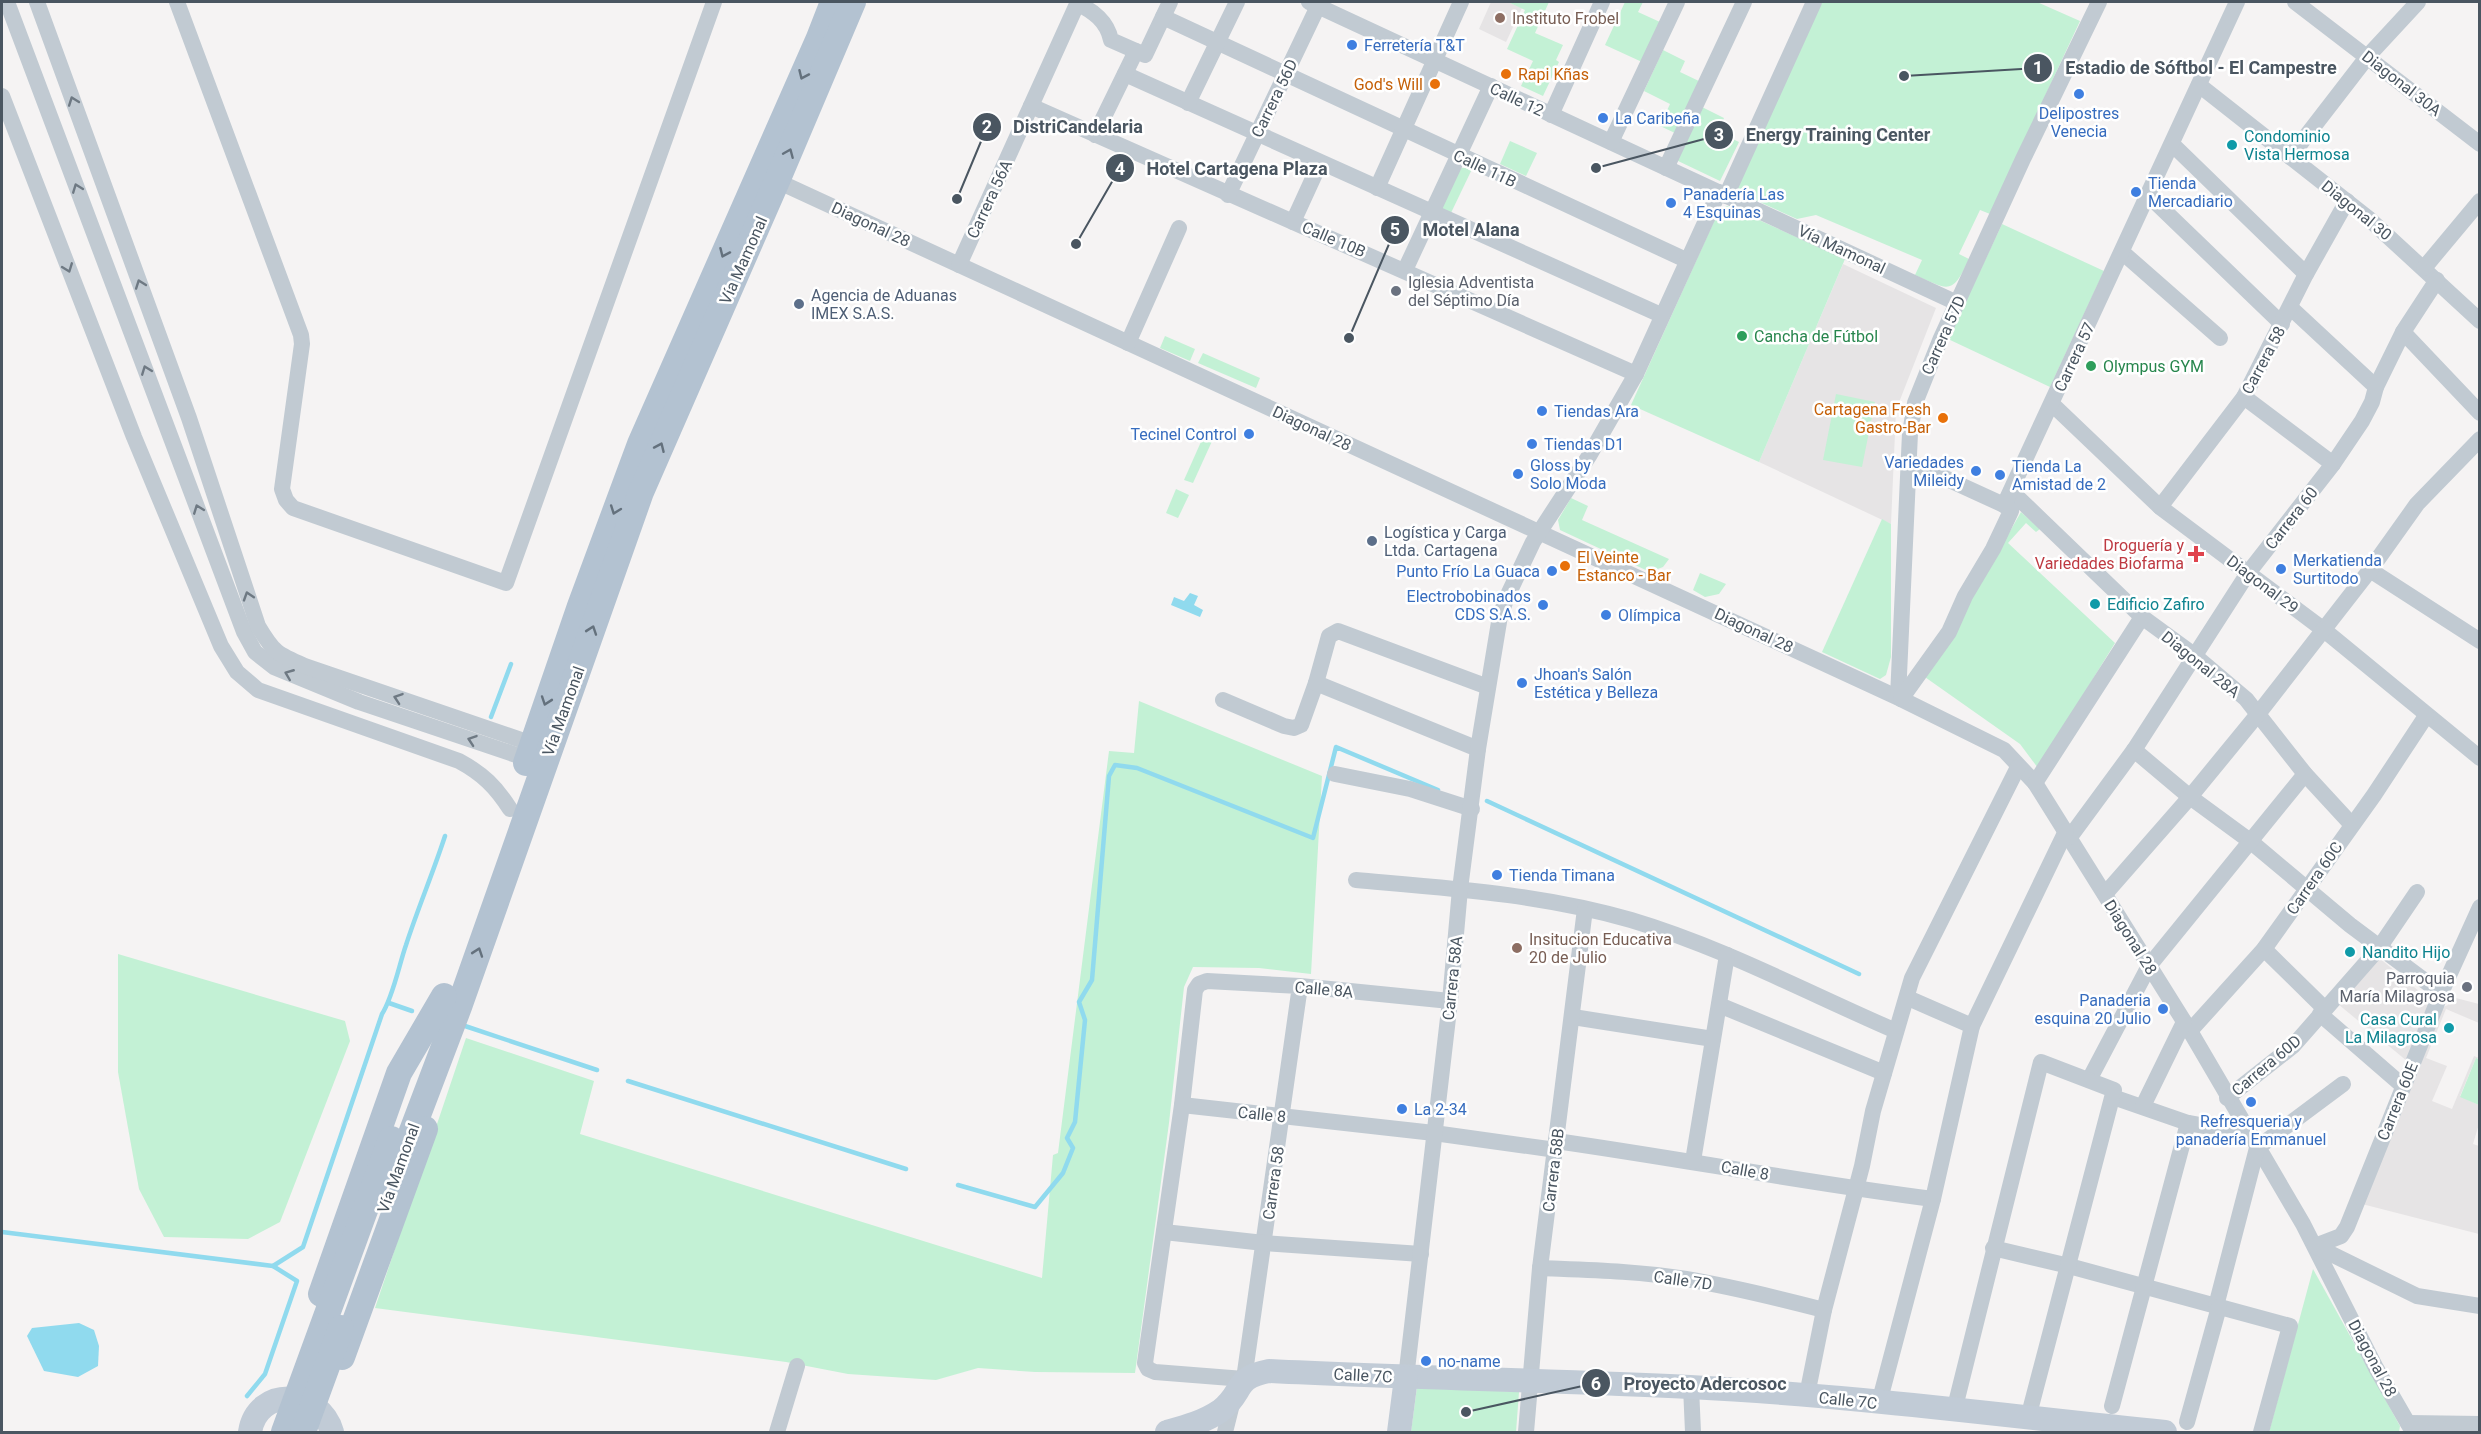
<svg xmlns="http://www.w3.org/2000/svg" width="2481" height="1434" font-family="Roboto,sans-serif">
<rect width="100%" height="100%" fill="#f5f3f3"/>
<g fill="#e6e4e5">
<path d="M1491,2H1508L1522,8L1506,42L1479,29Z"/>
<path d="M1843,264L1936,308L1896,410L1891,524L1759,462Z"/>
<path d="M2378,957L2432,1002L2407,1061L2338,1004Z"/>
<path d="M2452,997L2479,1004V1023L2446,1009L2426,1058L2447,1066L2432,1101L2452,1109L2474,1056L2479,1058H2476L2460,1096L2479,1105V1124L2473,1144L2479,1146V1234L2362,1204L2441,1008L2448,1005Z"/>
</g>
<g fill="#c3f1d5">
<path d="M1508,2H1549L1535,33L1563,45L1556,60L1559,62L1543,96L1521,86L1533,61L1507,49L1525,10Z"/>
<path d="M1625,2H1643L1638,12L1660,22L1642,62L1605,45Z"/>
<path d="M1822,2H2037L2080,21L1990,214L1980,210L1959,254L1969,259C1952,296 1949,290 1915,275L1922,260L1816,215L1797,219L1733,190Z"/>
<path d="M1663,50L1685,61L1680,72L1701,82L1677,134L1656,124L1659,118L1663,119L1670,104L1644,91Z"/>
<path d="M1702,107L1724,118L1718,132L1739,142L1720,181L1676,160Z"/>
<path d="M1510,141L1537,153L1526,176L1500,164Z"/>
<path d="M1473,167L1450,215L1438,209L1461,168Z"/>
<path d="M1728,206L1845,259L1759,462L1631,405L1720,208Z"/>
<path d="M2002,224L2104,271L2050,387L1948,339Z"/>
<path d="M1165,336L1195,349L1190,361L1160,348Z"/>
<path d="M1203,353L1260,378L1256,388L1198,363Z"/>
<path d="M1836,394L1875,402L1862,467L1823,460Z"/>
<path d="M1204,435L1213,439L1193,483L1184,480Z"/>
<path d="M1176,489L1189,495L1178,518L1166,513Z"/>
<path d="M1571,498L1588,506L1582,520L1669,559L1663,567L1650,572L1560,530L1558,520Z"/>
<path d="M2021,512L2040,529L2036,532L2026,523L2008,543L2115,643L2038,768L2020,744L1922,675L1971,599Z"/>
<path d="M1882,519L1891,524V657L1886,675L1880,679L1822,652Z"/>
<path d="M1700,573L1726,584L1719,594L1705,597L1693,590Z"/>
<path d="M1139,701L1322,776L1311,974L1259,968L1193,967L1184,987L1169,1123L1135,1373L1035,1372L978,1368L936,1380L848,1374L786,1362L375,1308L466,1038L594,1081L580,1134L1042,1278L1053,1155L1058,1153L1109,751L1134,753Z"/>
<path d="M118,954L345,1021L350,1041L280,1222L248,1239L164,1237L139,1189L118,1072Z"/>
<path d="M2476,1058L2479,1059V1105L2460,1097Z"/>
<path d="M2313,1269L2400,1426L2399,1432H2269Z"/>
<path d="M1417,1387L1519,1392L1516,1432H1411Z"/>
</g>
<g fill="#90daee">
<path d="M1190,593L1198,596L1194,605L1203,610L1200,617L1171,605L1174,597L1184,601Z"/>
<path d="M79,1323L94,1330L99,1346L98,1366L78,1377L44,1371L27,1336L32,1328Z"/>
</g>
<g fill="none" stroke-linecap="round" stroke-linejoin="round">
<g stroke="#90daee" stroke-width="4.5">
<path d="M491,717L511,664"/>
<path d="M1487,801L1859,974"/>
<path d="M389,1003L412,1011"/>
<path d="M465,1026L597,1070"/>
<path d="M628,1081L906,1169"/>
<path d="M958,1185L1035,1207L1063,1173L1073,1148L1067,1138L1075,1122L1078,1091L1085,1020L1079,1002L1092,980L1109,776L1115,765L1137,768L1313,838L1336,747L1438,790"/>
<path d="M2,1232L273,1266L297,1281L265,1374L247,1396"/>
<path d="M273,1266L303,1247L382,1014C393,997 399,965 406,945C418,908 433,873 445,836"/>
</g>
<g stroke="#c1cad2" stroke-width="16">
<path d="M7,2L244,632L255,652L274,667L359,702L528,759"/>
<path d="M37,2L189,418L258,626C274,653 277,654 305,666L533,744"/>
<path d="M177,2L301,335L302,344L282,489L286,500L293,508L506,583L714,2"/>
<path d="M1309,2L1957,303"/>
<path d="M2295,2L2480,144"/>
<path d="M1077,3C1093,11 1107,21 1111,40L1136,51"/>
<path d="M1163,17L1686,260"/>
<path d="M1125,74L1661,315"/>
<path d="M2199,85L2368,218L2480,321"/>
<path d="M2,96L134,437L221,646L237,672L258,690L459,761C483,774 496,787 510,809"/>
<path d="M1188,103L1237,2"/>
<path d="M1031,106L1636,374"/>
<path d="M1551,115L1602,2"/>
<path d="M1095,135L1136,51L1145,55L1170,2"/>
<path d="M1611,142L1677,2"/>
<path d="M2172,144L2306,274"/>
<path d="M2290,157L2368,56L2418,2"/>
<path d="M1666,168L1744,2"/>
<path d="M777,181L1901,699L2004,750L2035,783L2190,1031L2303,1224L2376,1368L2413,1432"/>
<path d="M1377,188L1461,2"/>
<path d="M1228,195L1320,2"/>
<path d="M2148,195L2282,324"/>
<path d="M1726,196L1814,2"/>
<path d="M1293,222L1320,163"/>
<path d="M2122,252L2220,338"/>
<path d="M959,265L1078,2"/>
<path d="M2424,268L2480,201"/>
<path d="M1405,270L1491,86"/>
<path d="M2291,308L2376,387"/>
<path d="M2403,332L2480,413"/>
<path d="M1128,343L1179,228"/>
<path d="M2244,397L2333,464"/>
<path d="M2052,404L2160,507L2324,630L2480,758"/>
<path d="M2011,491L2142,617L2194,655L2246,699L2305,774L2352,825"/>
<path d="M2004,505L2237,2"/>
<path d="M2160,507L2244,397L2306,274L2347,201"/>
<path d="M2370,570L2480,641"/>
<path d="M1898,697L1910,433L1915,403L1941,338L2023,159L2099,2"/>
<path d="M1901,699L1949,632L1965,596L1993,549L2011,511L2004,505L1910,462"/>
<path d="M1223,700L1284,726L1294,728L1301,725L1316,683"/>
<path d="M1478,749L1316,683L1329,636L1338,631L1488,687"/>
<path d="M2134,750L2190,797L2250,841L2350,925L2441,993"/>
<path d="M1335,774L1410,789L1472,809"/>
<path d="M2035,783L2142,617"/>
<path d="M2070,837L2134,750L2248,573L2333,464L2362,421L2372,402L2376,387L2403,332L2437,280"/>
<path d="M1356,880C1447,888 1542,894 1631,920C1722,947 1808,993 1896,1031"/>
<path d="M2105,894L2190,797L2258,714L2370,570L2417,504L2480,439"/>
<path d="M2264,949L2325,1009"/>
<path d="M1300,986L1244,1379L1155,1372L1148,1369L1145,1363L1182,1105L1195,990L1199,984L1207,981L1300,986L1450,1001"/>
<path d="M1908,998L1972,1026"/>
<path d="M1719,1005L1884,1073"/>
<path d="M2320,1014L2403,1086"/>
<path d="M1573,1017L1713,1039"/>
<path d="M2190,1031L2264,949L2374,795L2426,716"/>
<path d="M2089,1080L2149,966L2305,774"/>
<path d="M2113,1097L2188,1123L2205,1126L2244,1125"/>
<path d="M2227,1098L2293,1046L2379,948L2417,892"/>
<path d="M1182,1105L1434,1133L1556,1150"/>
<path d="M2143,1106L2184,1022"/>
<path d="M1556,1141C1682,1159 1807,1183 1933,1199"/>
<path d="M1693,1161L1727,955"/>
<path d="M1164,1232L1264,1243L1421,1254"/>
<path d="M2315,1246L2341,1236L2347,1227L2441,993L2480,907"/>
<path d="M2315,1246L2417,1296L2480,1306"/>
<path d="M1993,1248L2069,1266L2290,1326L2261,1432"/>
<path d="M1540,1268C1588,1270 1638,1271 1686,1279C1733,1287 1778,1298 1824,1310"/>
<path d="M2216,1306L2257,1148L2343,1084"/>
<path d="M1406,1378L1450,1001L1460,889L1478,749L1500,616L1507,597L1533,542L1589,456L1636,374L1719,192"/>
<path d="M1691,1387L1693,1432"/>
<path d="M1807,1395L1824,1310L1862,1166L1873,1111L1912,978L2018,767"/>
<path d="M1879,1403L1933,1199L1972,1026L2066,831"/>
<path d="M2112,1406L2188,1123"/>
<path d="M1954,1411L2041,1062L2114,1090L2028,1418"/>
<path d="M2187,1422L2219,1307"/>
<path d="M2408,1423L2480,1424"/>
<path d="M777,1432L797,1366"/>
<path d="M1225,1432L1233,1400"/>
<path d="M1526,1432L1540,1268L1585,909"/>
</g>
<g stroke="#c1cbd6" stroke-width="24">
<path d="M250,1432C257,1386 320,1389 332,1432"/>
<path d="M1167,1432C1185,1427 1204,1422 1220,1411C1245,1392 1232,1378 1269,1371C1409,1378 1550,1380 1690,1387C1849,1395 2007,1416 2165,1432"/>
<path d="M1399,1432L1406,1378"/>
</g>
<g stroke="#b3c2d1" stroke-width="26">
<path d="M526,763L580,606L640,444L819,38L833,2"/>
<path d="M407,1144L459,1007L641,492L777,181L853,2"/>
<path d="M321,1294L399,1073L444,996"/>
<path d="M342,1357L425,1129"/>
</g>
<g stroke="#b3c2d1" stroke-width="26">
<path d="M284,1432L391,1139"/>
<path d="M303,1432L341,1328"/>
</g>
</g>
<defs><path id="oneway-chevron" d="M-2-3.5L2.5 0L-2 3.5" fill="none" stroke-width="1.6" stroke-linecap="round" stroke-linejoin="round" transform="scale(1.5)"/></defs>
<g stroke="#64717d">
<use href="#oneway-chevron" transform="translate(803 75) rotate(114)"/>
<use href="#oneway-chevron" transform="translate(789 153) rotate(-67)"/>
<use href="#oneway-chevron" transform="translate(724 253) rotate(114)"/>
<use href="#oneway-chevron" transform="translate(660 447) rotate(-66)"/>
<use href="#oneway-chevron" transform="translate(615 510) rotate(110)"/>
<use href="#oneway-chevron" transform="translate(592 630) rotate(-71)"/>
<use href="#oneway-chevron" transform="translate(546 701) rotate(109)"/>
<use href="#oneway-chevron" transform="translate(478 952) rotate(-71)"/>
</g>
<g stroke="#6e7983">
<use href="#oneway-chevron" transform="translate(73 101) rotate(-110)"/>
<use href="#oneway-chevron" transform="translate(77 188) rotate(-111)"/>
<use href="#oneway-chevron" transform="translate(68 268) rotate(69)"/>
<use href="#oneway-chevron" transform="translate(140 284) rotate(-110)"/>
<use href="#oneway-chevron" transform="translate(146 370) rotate(-111)"/>
<use href="#oneway-chevron" transform="translate(198 509) rotate(-111)"/>
<use href="#oneway-chevron" transform="translate(248 596) rotate(-108)"/>
<use href="#oneway-chevron" transform="translate(289 674) rotate(-158)"/>
<use href="#oneway-chevron" transform="translate(398 698) rotate(-161)"/>
<use href="#oneway-chevron" transform="translate(472 740) rotate(-161)"/>
</g>
<g fill="#8d6e63" stroke="#fff" stroke-width="2">
<circle cx="1500" cy="18" r="6"/>
<circle cx="1517" cy="948" r="6"/>
</g>
<g fill="#3f7fe0" stroke="#fff" stroke-width="2">
<circle cx="1352" cy="45" r="6"/>
<circle cx="2079" cy="94" r="6"/>
<circle cx="1603" cy="118" r="6"/>
<circle cx="2136" cy="192" r="6"/>
<circle cx="1671" cy="203" r="6"/>
<circle cx="1542" cy="411" r="6"/>
<circle cx="1249" cy="434" r="6"/>
<circle cx="1532" cy="444" r="6"/>
<circle cx="1976" cy="471" r="6"/>
<circle cx="1518" cy="474" r="6"/>
<circle cx="2000" cy="475" r="6"/>
<circle cx="2281" cy="569" r="6"/>
<circle cx="1552" cy="571" r="6"/>
<circle cx="1543" cy="605" r="6"/>
<circle cx="1606" cy="615" r="6"/>
<circle cx="1522" cy="683" r="6"/>
<circle cx="1497" cy="875" r="6"/>
<circle cx="2163" cy="1009" r="6"/>
<circle cx="2251" cy="1102" r="6"/>
<circle cx="1402" cy="1109" r="6"/>
<circle cx="1426" cy="1361" r="6"/>
</g>
<g fill="#e8710a" stroke="#fff" stroke-width="2">
<circle cx="1506" cy="74" r="6"/>
<circle cx="1435" cy="84" r="6"/>
<circle cx="1943" cy="418" r="6"/>
<circle cx="1565" cy="566" r="6"/>
</g>
<g fill="#0f9aa8" stroke="#fff" stroke-width="2">
<circle cx="2232" cy="145" r="6"/>
<circle cx="2095" cy="604" r="6"/>
<circle cx="2350" cy="952" r="6"/>
<circle cx="2449" cy="1028" r="6"/>
</g>
<g fill="#6b7280" stroke="#fff" stroke-width="2">
<circle cx="1396" cy="291" r="6"/>
<circle cx="2467" cy="987" r="6"/>
</g>
<g fill="#5c6f8a" stroke="#fff" stroke-width="2">
<circle cx="799" cy="304" r="6"/>
<circle cx="1372" cy="541" r="6"/>
</g>
<g fill="#2e9e5b" stroke="#fff" stroke-width="2">
<circle cx="1742" cy="336" r="6"/>
<circle cx="2091" cy="366" r="6"/>
</g>
<path fill="#e0444e" stroke="#fff" stroke-width="2" d="M2193 545h6v6h6v6h-6v6h-6v-6h-6v-6h6z"/>
<g text-anchor="middle" stroke-width="5" stroke-linejoin="round" paint-order="stroke">
<g font-size="16" fill="#785e54" stroke="#fff" text-anchor="start">
<text x="1512" y="24">Instituto Frobel</text>
<text x="1529" y="945">Insitucion Educativa<tspan x="1529" dy="18">20 de Julio</tspan></text>
</g>
<g font-size="16" fill="#366cbe" stroke="#fff" text-anchor="start">
<text x="1364" y="51">Ferretería T&amp;T</text>
<text x="2079" y="119" text-anchor="middle">Delipostres<tspan x="2079" dy="18">Venecia</tspan></text>
<text x="1615" y="124">La Caribeña</text>
<text x="2148" y="189">Tienda<tspan x="2148" dy="18">Mercadiario</tspan></text>
<text x="1683" y="200">Panadería Las<tspan x="1683" dy="18">4 Esquinas</tspan></text>
<text x="1554" y="417">Tiendas Ara</text>
<text x="1237" y="440" text-anchor="end">Tecinel Control</text>
<text x="1544" y="450">Tiendas D1</text>
<text x="1964" y="468" text-anchor="end">Variedades<tspan x="1964" dy="18">Mileidy</tspan></text>
<text x="1530" y="471">Gloss by<tspan x="1530" dy="18">Solo Moda</tspan></text>
<text x="2012" y="472">Tienda La<tspan x="2012" dy="18">Amistad de 2</tspan></text>
<text x="2293" y="566">Merkatienda<tspan x="2293" dy="18">Surtitodo</tspan></text>
<text x="1540" y="577" text-anchor="end">Punto Frío La Guaca</text>
<text x="1531" y="602" text-anchor="end">Electrobobinados<tspan x="1531" dy="18">CDS S.A.S.</tspan></text>
<text x="1618" y="621">Olímpica</text>
<text x="1534" y="680">Jhoan's Salón<tspan x="1534" dy="18">Estética y Belleza</tspan></text>
<text x="1509" y="881">Tienda Timana</text>
<text x="2151" y="1006" text-anchor="end">Panaderia<tspan x="2151" dy="18">esquina 20 Julio</tspan></text>
<text x="1414" y="1115">La 2-34</text>
<text x="2251" y="1127" text-anchor="middle">Refresqueria y<tspan x="2251" dy="18">panadería Emmanuel</tspan></text>
<text x="1438" y="1367">no-name</text>
</g>
<g font-size="16" fill="#c56008" stroke="#fff" text-anchor="start">
<text x="1518" y="80">Rapi Kñas</text>
<text x="1423" y="90" text-anchor="end">God's Will</text>
<text x="1931" y="415" text-anchor="end">Cartagena Fresh<tspan x="1931" dy="18">Gastro-Bar</tspan></text>
<text x="1577" y="563">El Veinte<tspan x="1577" dy="18">Estanco - Bar</tspan></text>
</g>
<g font-size="16" fill="#4a5661" stroke="#fff">
<text transform="translate(2402 83) rotate(38)" y="6">Diagonal 30A</text>
<text transform="translate(1274 98) rotate(-64)" y="6">Carrera 56D</text>
<text transform="translate(1517 99) rotate(25)" y="6">Calle 12</text>
<text transform="translate(1485 168) rotate(25)" y="6">Calle 11B</text>
<text transform="translate(989 199) rotate(-65)" y="6">Carrera 56A</text>
<text transform="translate(2357 210) rotate(39)" y="6">Diagonal 30</text>
<text transform="translate(871 224) rotate(25)" y="6">Diagonal 28</text>
<text transform="translate(1334 239) rotate(23)" y="6">Calle 10B</text>
<text transform="translate(1842 249) rotate(25)" y="6">Vía Mamonal</text>
<text transform="translate(743 260) rotate(-66)" y="6">Vía Mamonal</text>
<text transform="translate(1943 335) rotate(-66)" y="6">Carrera 57D</text>
<text transform="translate(2074 357) rotate(-65)" y="6">Carrera 57</text>
<text transform="translate(2263 360) rotate(-62)" y="6">Carrera 58</text>
<text transform="translate(1312 428) rotate(25)" y="6">Diagonal 28</text>
<text transform="translate(2291 518) rotate(-52)" y="6">Carrera 60</text>
<text transform="translate(2263 584) rotate(37)" y="6">Diagonal 29</text>
<text transform="translate(1754 630) rotate(25)" y="6">Diagonal 28</text>
<text transform="translate(2201 664) rotate(39)" y="6">Diagonal 28A</text>
<text transform="translate(563 711) rotate(-70)" y="6">Vía Mamonal</text>
<text transform="translate(2314 878) rotate(-55)" y="6">Carrera 60C</text>
<text transform="translate(2131 937) rotate(58)" y="6">Diagonal 28</text>
<text transform="translate(1452 978) rotate(-84)" y="6">Carrera 58A</text>
<text transform="translate(1324 989) rotate(5)" y="6">Calle 8A</text>
<text transform="translate(2266 1065) rotate(-40)" y="6">Carrera 60D</text>
<text transform="translate(2397 1101) rotate(-68)" y="6">Carrera 60E</text>
<text transform="translate(1262 1114) rotate(6)" y="6">Calle 8</text>
<text transform="translate(398 1168) rotate(-70)" y="6">Vía Mamonal</text>
<text transform="translate(1553 1170) rotate(-83)" y="6">Carrera 58B</text>
<text transform="translate(1745 1170) rotate(10)" y="6">Calle 8</text>
<text transform="translate(1273 1183) rotate(-82)" y="6">Carrera 58</text>
<text transform="translate(1683 1280) rotate(8)" y="6">Calle 7D</text>
<text transform="translate(2373 1358) rotate(62)" y="6">Diagonal 28</text>
<text transform="translate(1363 1375) rotate(3)" y="6">Calle 7C</text>
<text transform="translate(1848 1400) rotate(6)" y="6">Calle 7C</text>
</g>
<g font-size="16" fill="#0d838f" stroke="#fff" text-anchor="start">
<text x="2244" y="142">Condominio<tspan x="2244" dy="18">Vista Hermosa</tspan></text>
<text x="2107" y="610">Edificio Zafiro</text>
<text x="2362" y="958">Nandito Hijo</text>
<text x="2437" y="1025" text-anchor="end">Casa Cural<tspan x="2437" dy="18">La Milagrosa</tspan></text>
</g>
<g font-size="16" fill="#5b616d" stroke="#fff" text-anchor="start">
<text x="1408" y="288">Iglesia Adventista<tspan x="1408" dy="18">del Séptimo Día</tspan></text>
<text x="2455" y="984" text-anchor="end">Parroquia<tspan x="2455" dy="18">María Milagrosa</tspan></text>
</g>
<g font-size="16" fill="#4e5e75" stroke="#fff" text-anchor="start">
<text x="811" y="301">Agencia de Aduanas<tspan x="811" dy="18">IMEX S.A.S.</tspan></text>
<text x="1384" y="538">Logística y Carga<tspan x="1384" dy="18">Ltda. Cartagena</tspan></text>
</g>
<g font-size="16" fill="#27864d" stroke="#fff" text-anchor="start">
<text x="1754" y="342">Cancha de Fútbol</text>
<text x="2103" y="372">Olympus GYM</text>
</g>
<g font-size="16" fill="#be3a42" stroke="#fff" text-anchor="end">
<text x="2184" y="551">Droguería y<tspan x="2184" dy="18">Variedades Biofarma</tspan></text>
</g>
</g>
<path fill="none" stroke="#4a5661" stroke-width="2" d="M1904 76L2038 68M957 199L987 127M1596 168L1719 135M1076 244L1120 168M1349 338L1395 230M1466 1412L1596 1383"/>
<g fill="#4a5661" stroke="#fff" stroke-width="2">
<circle cx="1904" cy="76" r="6"/>
<circle cx="957" cy="199" r="6"/>
<circle cx="1596" cy="168" r="6"/>
<circle cx="1076" cy="244" r="6"/>
<circle cx="1349" cy="338" r="6"/>
<circle cx="1466" cy="1412" r="6"/>
<circle cx="2038" cy="68" r="15"/>
<circle cx="987" cy="127" r="15"/>
<circle cx="1719" cy="135" r="15"/>
<circle cx="1120" cy="168" r="15"/>
<circle cx="1395" cy="230" r="15"/>
<circle cx="1596" cy="1383" r="15"/>
</g>
<g font-size="18" text-anchor="middle" font-weight="bold" fill="#fff">
<text x="2038" y="74">1</text>
<text x="987" y="133">2</text>
<text x="1719" y="141">3</text>
<text x="1120" y="175">4</text>
<text x="1395" y="236">5</text>
<text x="1596" y="1390">6</text>
</g>
<g font-size="18" text-anchor="middle" font-weight="bold" fill="#4a5661" stroke="#fff" stroke-width="5" stroke-linejoin="round" paint-order="stroke">
<text x="2201" y="74">Estadio de Sóftbol - El Campestre</text>
<text x="1078" y="133">DistriCandelaria</text>
<text x="1838" y="141">Energy Training Center</text>
<text x="1237" y="175">Hotel Cartagena Plaza</text>
<text x="1471" y="236">Motel Alana</text>
<text x="1705" y="1390">Proyecto Adercosoc</text>
</g>
<rect width="2481" height="1434" fill="none" stroke="#4a5661" stroke-width="6"/>
</svg>
